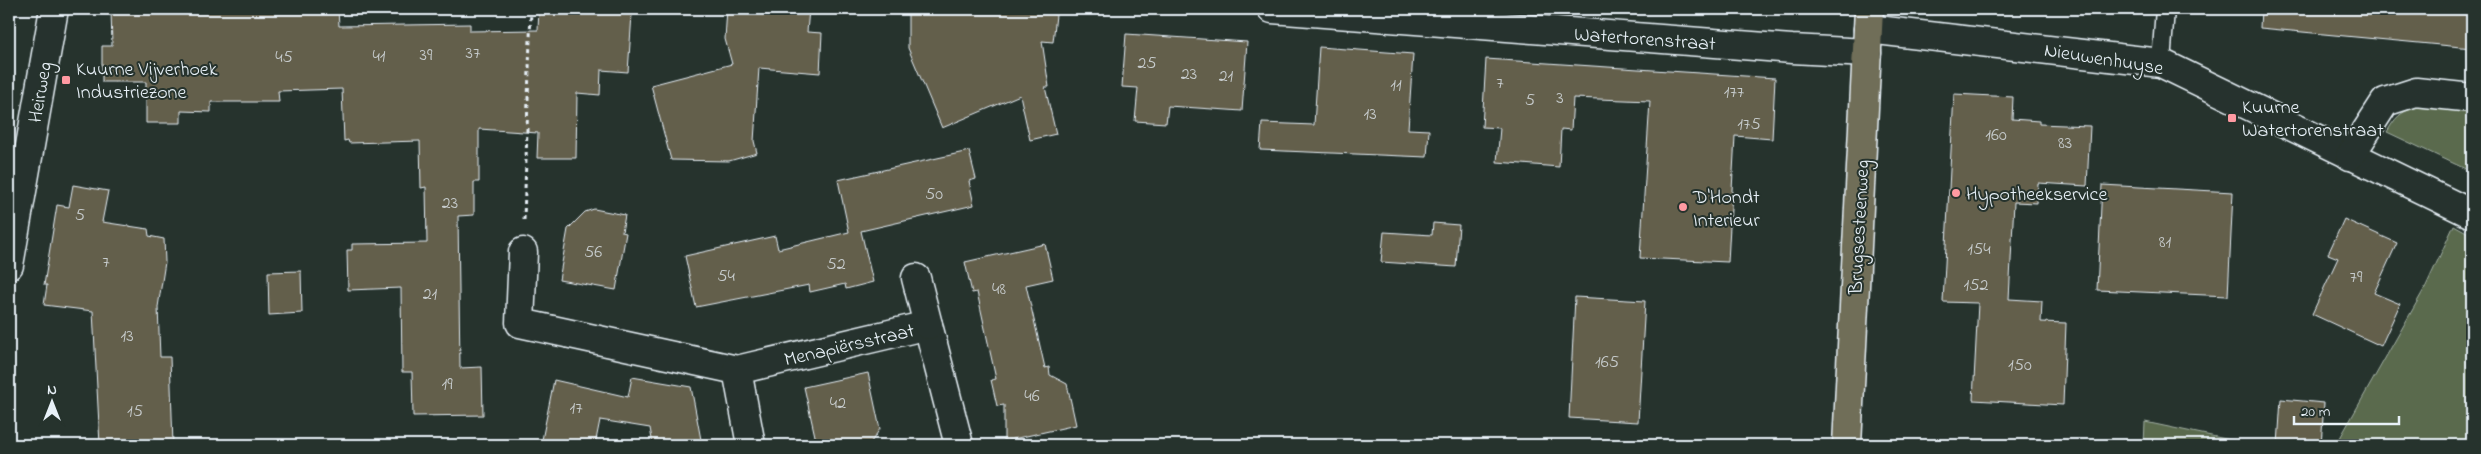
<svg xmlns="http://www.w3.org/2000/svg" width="2481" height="454" font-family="'Indie Flower',sans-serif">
<rect width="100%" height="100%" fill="#26332d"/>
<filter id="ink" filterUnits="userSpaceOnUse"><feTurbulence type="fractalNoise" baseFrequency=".02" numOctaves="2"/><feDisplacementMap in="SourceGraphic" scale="10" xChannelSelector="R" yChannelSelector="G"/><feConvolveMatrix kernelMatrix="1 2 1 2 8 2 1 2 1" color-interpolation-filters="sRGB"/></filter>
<g filter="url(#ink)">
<g fill="#5a6b4e" stroke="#a1aea3">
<path d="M2416,107L2472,112V172L2387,132C2395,118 2400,112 2416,107Z"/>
<path d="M2454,225L2472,235V445H2336L2426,286Z"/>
<path d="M2145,422L2254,445H2144Z"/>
</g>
<g fill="#635e4c" stroke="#e8f1f8">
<path d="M111,9H338L339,26L470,24V31L538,30L539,9H604V13L632,14L628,72L601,70L600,95L577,93L576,158H537L538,133L479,129V182H474V215L458,216L460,368L482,367L483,415L413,416L412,372H402L401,288L348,290L347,250H352V244L427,243L426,187L421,188L420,141L349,143L348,140L344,141L342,89L278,91L279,102H211V112L181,111V123H146V82H102V46H112Z"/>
<path d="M727,9H809L807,32L822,33L820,73L759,68L754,141L757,153L729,161L671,160L651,85L732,64L725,39Z"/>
<path d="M908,9L1042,11L1056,15L1053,42L1042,41L1049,87H1045L1056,134L1030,140L1020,95L942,128L908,48Z"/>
<path d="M2261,9H2472V48L2260,28Z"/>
<path d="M1126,34L1247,42L1242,111L1168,106L1166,123L1135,121L1138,88L1122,87Z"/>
<path d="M1319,47L1413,54L1408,129L1429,130L1427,157L1260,150L1262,123L1314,125Z"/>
<path d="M1486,59L1775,78L1772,139L1735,136L1728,262L1640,258L1650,101L1573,98L1571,130L1561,129L1559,167L1497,162L1500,128L1482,127Z"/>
<path d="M1954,94L2013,97L2012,119L2039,121V124L2090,126L2087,186L2038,183L2037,203L2014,202L2009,299L2042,301L2041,322L2066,323L2063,405L1973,400L1978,303L1943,302Z"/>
<path d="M969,151L976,179L969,181L974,205L861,231L873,282L846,289L845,284L810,292L809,285L696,307L685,256L775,236L778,249L849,232L838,180Z"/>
<path d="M73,185L108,191L102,222L148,229L149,236L164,239L165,262L158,307L160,357H170L173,445H100L93,311L44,305L47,285H44L57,205L69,207Z"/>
<path d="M2102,185L2233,192L2228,296L2097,290Z"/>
<path d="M594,209L625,215L622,232L626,233L616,290L559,280L568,229L585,212Z"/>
<path d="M2344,219L2397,243L2374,293L2400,304L2381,346L2312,314L2338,258L2328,254Z"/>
<path d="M1433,223L1459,225L1456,267L1381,262L1384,232L1432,235Z"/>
<path d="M1045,244L1053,279L1026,285L1045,368L1049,367L1050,375L1067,384L1076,425L1004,441V405L997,406L991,380L996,379L977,292L972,293L965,262Z"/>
<path d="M301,271L302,313L269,315L268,272Z"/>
<path d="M1575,297L1645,301L1638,422L1569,418Z"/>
<path d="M868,373L880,429L869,445H817L804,387Z"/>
<path d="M632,377L691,387L702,445H653L650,428L600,420L595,445H541L554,380L628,397Z"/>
<path d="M2281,399L2324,403L2321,445H2278Z"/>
</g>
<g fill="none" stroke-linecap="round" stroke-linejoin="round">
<g stroke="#e8f1f8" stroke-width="21">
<path id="lane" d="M2161,63L2165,9"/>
</g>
<g stroke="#e8f1f8" stroke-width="31">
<g id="street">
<path d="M1272,9L1792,49L1867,53"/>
<path d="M1868,29L2161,63L2472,214"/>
<path d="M2350,156L2385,102L2416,92L2472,98"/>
<path d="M523,252L520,323L737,370L928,325L959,445"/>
<path d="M9,265L54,9"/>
<path d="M916,278L928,325"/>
<path d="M737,370L751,445"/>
</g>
</g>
<g stroke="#e8f1f8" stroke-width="31">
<path id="primary" d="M1847,445L1869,9"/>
</g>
<path stroke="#e8f1f8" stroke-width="3" stroke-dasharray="4 4" stroke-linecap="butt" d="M524,220L531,9"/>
<use href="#lane" stroke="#26332d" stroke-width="18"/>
<use href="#street" stroke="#26332d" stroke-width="28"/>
<use href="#primary" stroke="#706e59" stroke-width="28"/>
</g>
</g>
<g fill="#ff9aa2" stroke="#26332d" stroke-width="2">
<rect x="61" y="75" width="10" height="10" rx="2.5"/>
<rect x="2227" y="113" width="10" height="10" rx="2.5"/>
<circle cx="1956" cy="193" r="5"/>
<circle cx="1683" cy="207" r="5"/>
</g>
<g text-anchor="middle" stroke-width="4" stroke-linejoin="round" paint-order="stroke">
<g font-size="18" fill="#c7cccd">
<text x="473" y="58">37</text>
<text x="426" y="60">39</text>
<text x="379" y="61">41</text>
<text x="284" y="62">45</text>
<text x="1147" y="68">25</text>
<text x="1189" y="79">23</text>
<text x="1226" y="81">21</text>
<text x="1500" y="88">7</text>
<text x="1396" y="90">11</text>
<text x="1734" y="97">177</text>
<text x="1560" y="103">3</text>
<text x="1530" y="105">5</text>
<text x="1370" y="119">13</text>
<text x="1749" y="129">175</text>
<text x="1996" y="140">160</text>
<text x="2065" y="148">83</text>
<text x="934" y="199">50</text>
<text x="450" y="208">23</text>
<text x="80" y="220">5</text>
<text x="2165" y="247">81</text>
<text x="1979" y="254">154</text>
<text x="593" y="257">56</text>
<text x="106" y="267">7</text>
<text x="836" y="269">52</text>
<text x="726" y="281">54</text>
<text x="2356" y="282">79</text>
<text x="1976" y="290">152</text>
<text x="999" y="294">48</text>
<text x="430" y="299">21</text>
<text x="127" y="341">13</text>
<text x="1607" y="367">165</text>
<text x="2020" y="370">150</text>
<text x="447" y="389">19</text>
<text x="1032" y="401">46</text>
<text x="838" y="408">42</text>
<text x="576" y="413">17</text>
<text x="135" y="416">15</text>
</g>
<g font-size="20" fill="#e8f1f8" stroke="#26332d">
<text transform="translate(1645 38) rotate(4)" y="7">Watertorenstraat</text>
<text transform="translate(2104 58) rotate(9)" y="7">Nieuwenhuyse</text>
<text transform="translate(39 92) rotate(-80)" y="7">Heirweg</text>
<text transform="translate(1858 227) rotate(-87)" y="7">Brugsesteenweg</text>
<text transform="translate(849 344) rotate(-13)" y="7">Menapiërsstraat</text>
</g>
<g font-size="20" fill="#e8f1f8" stroke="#26332d" text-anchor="start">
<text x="76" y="75">Kuurne Vijverhoek<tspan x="76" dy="23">Industriezone</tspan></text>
<text x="2242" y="113">Kuurne<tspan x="2242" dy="23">Watertorenstraat</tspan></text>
<text x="1966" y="200">Hypotheekservice</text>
<text x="1693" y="203">D'Hondt<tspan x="1693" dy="23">Interieur</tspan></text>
</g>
</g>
<rect width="2481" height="454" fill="none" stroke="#26332d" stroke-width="30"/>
<rect x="15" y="15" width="2451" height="424" fill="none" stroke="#e8f1f8" stroke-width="2" filter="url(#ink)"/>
<g transform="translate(52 402)" stroke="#26332d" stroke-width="4" paint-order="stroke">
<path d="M0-4L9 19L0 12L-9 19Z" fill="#e8f1f8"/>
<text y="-8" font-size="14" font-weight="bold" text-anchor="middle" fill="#e8f1f8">N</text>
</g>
<path d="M2294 416v8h105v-8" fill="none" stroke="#e8f1f8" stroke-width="2.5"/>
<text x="2301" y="416" font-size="15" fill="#e8f1f8" stroke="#26332d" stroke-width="4" paint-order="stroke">20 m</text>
</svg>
